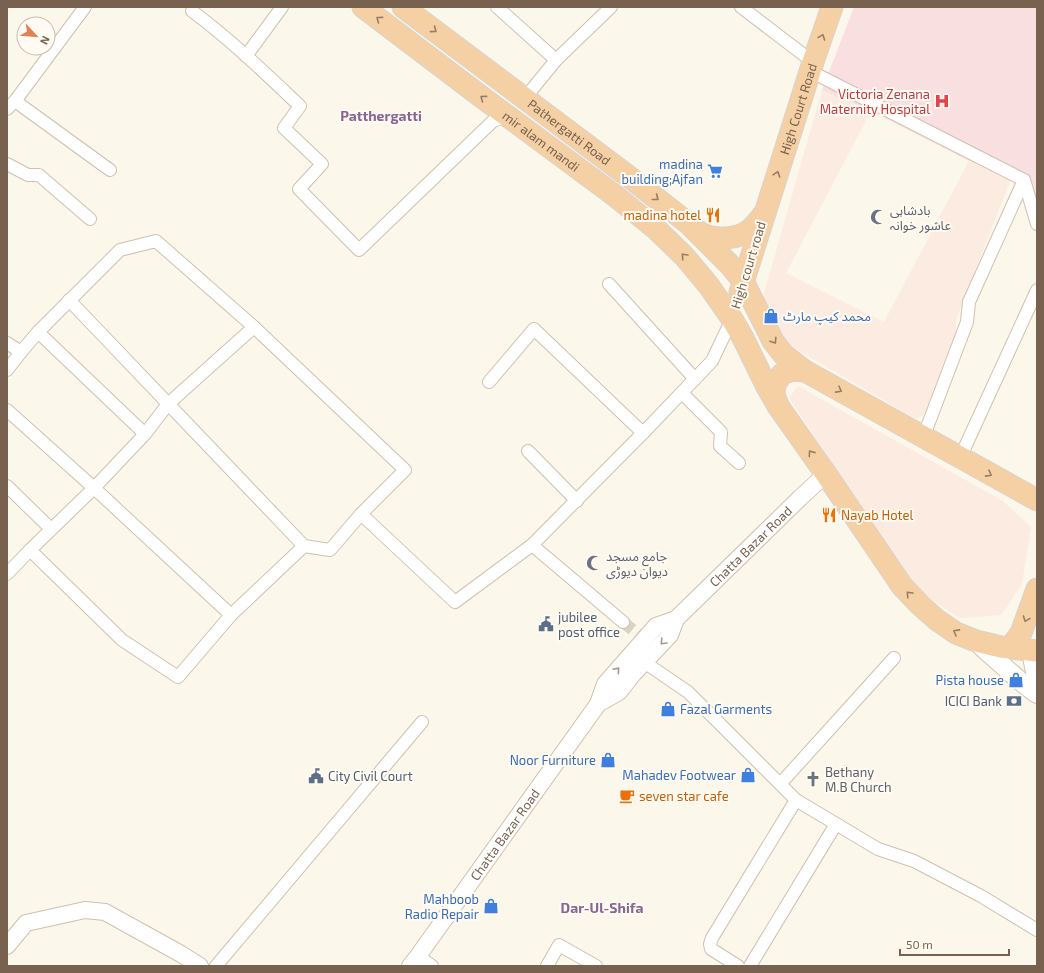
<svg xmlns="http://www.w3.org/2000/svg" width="1044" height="973" font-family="'Exo 2','Noto Sans Arabic',sans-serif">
<rect width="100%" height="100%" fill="#fcf7eb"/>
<g fill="#fcebe0">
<path d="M822,90L871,111L786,273L884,322L969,161L1011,179L956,320L957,339L925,414L916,419L770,334L761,304Z"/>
<path d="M798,386L1003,501L1031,527L1022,584L1001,615L959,618L917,590L789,398Z"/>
</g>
<path fill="#fadfe0" d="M854,7H1037V205L1011,179L969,161L871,111L822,90Z"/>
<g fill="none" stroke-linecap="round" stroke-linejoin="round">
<path stroke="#dbd2c4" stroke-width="12" stroke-dasharray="12 6" stroke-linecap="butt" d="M623,622L644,639"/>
<g stroke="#cfc0b0" stroke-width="14">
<g id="minor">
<path d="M497,7L556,60"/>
<path d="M741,7L813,62"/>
<path d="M192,11C231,40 265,73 300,106L284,128L322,164L299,189L359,250L493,121L507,116"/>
<path d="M246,56L282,7"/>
<path d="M810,71L1024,180L1037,224"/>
<path d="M525,98L556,60L611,7"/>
<path d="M15,101L110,170"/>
<path d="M7,109L15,101L85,7"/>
<path d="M7,164L28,175H39L90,219"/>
<path d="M609,284L695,379"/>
<path d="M69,300L304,546"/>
<path d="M38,332L145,434"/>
<path d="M7,343L21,352"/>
<path d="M7,370L21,352L38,332L120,250L156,241L254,327L405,470L361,514L330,550L304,546L231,615L178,677L122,640L30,550"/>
<path d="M489,382L534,329L643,433"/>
<path d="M682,393L721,432L720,446L739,463"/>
<path d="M7,410L94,488L231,615"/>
<path d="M923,438L967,322L969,302L1024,180"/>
<path d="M528,451L577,501"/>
<path d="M960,458L1037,290"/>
<path d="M7,486L51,529"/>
<path d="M361,514L455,602L532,545L643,433L712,361L732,319"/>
<path d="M532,545L623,622"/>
<path d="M7,574L30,550L94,488L145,434L168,404L254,327"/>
<path d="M644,662L688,692L796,800L878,849L914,861L981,896L1037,930"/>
<path d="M781,783L894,658"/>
<path d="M418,956L432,966"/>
<path d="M216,966L422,722"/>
<path d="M547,966L559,945L596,966"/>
<path d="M738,966L711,949L710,944L712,938L796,800"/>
<path d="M750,966L836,824"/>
</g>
</g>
<g stroke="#cfc0b0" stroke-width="18">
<g id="tertiary">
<path id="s1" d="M598,704L619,692L634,673L670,635L676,619L800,498L826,474"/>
<path d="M7,946L26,923L85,910L105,912L181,954L200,966"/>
<path id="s2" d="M410,966L418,956L598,704L605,684L656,626L676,619"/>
</g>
</g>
<g stroke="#d2c1ae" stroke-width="20">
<g id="secondary">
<path d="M976,641L984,649L1026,686L1037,694"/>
<path d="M1031,651L1037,683"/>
</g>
</g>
<g stroke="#d9d3cd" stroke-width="23">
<g id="trunk">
<path id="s3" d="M363,7L483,98L614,195L655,228L684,256L709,286L732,319L743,338L767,387L778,406L826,474L902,586L920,605L937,620L956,633L976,641L1001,647L1037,651"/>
<path id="s4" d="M403,7L628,176L689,224L729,264L743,281L773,341L783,354L805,371L1037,500"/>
<path d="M698,231C710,240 731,240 745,233C752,229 758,222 763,215"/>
<path id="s5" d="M740,292L813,62L832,7"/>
<path d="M778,405L774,395L775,384L782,374L793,370L805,371"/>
<path d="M1010,648L1021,633L1037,589"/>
</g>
</g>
<use href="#minor" stroke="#fff" stroke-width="12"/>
<use href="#tertiary" stroke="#fff" stroke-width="16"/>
<use href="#secondary" stroke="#fff" stroke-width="18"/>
<use href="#trunk" stroke="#f6d0a5" stroke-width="21"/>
</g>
<defs><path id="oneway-chevron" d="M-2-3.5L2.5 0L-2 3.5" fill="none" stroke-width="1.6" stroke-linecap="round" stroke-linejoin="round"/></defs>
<g stroke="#987d64">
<use href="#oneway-chevron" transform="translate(379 19) rotate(-143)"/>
<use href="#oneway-chevron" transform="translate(434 30) rotate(37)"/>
<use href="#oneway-chevron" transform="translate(822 37) rotate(-70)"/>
<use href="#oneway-chevron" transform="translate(483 98) rotate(-143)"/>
<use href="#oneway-chevron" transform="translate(777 174) rotate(-72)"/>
<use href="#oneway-chevron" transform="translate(656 198) rotate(38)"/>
<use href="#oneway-chevron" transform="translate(684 256) rotate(-133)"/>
<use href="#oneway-chevron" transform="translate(774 341) rotate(57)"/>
<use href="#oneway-chevron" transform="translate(839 390) rotate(29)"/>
<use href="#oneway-chevron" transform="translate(811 453) rotate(-125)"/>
<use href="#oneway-chevron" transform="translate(989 474) rotate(29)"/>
<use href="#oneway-chevron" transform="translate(909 594) rotate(-133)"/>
<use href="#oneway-chevron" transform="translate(1026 619) rotate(110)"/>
<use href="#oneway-chevron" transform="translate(956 632) rotate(-151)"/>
</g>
<g stroke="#a7988c">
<use href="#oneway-chevron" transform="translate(663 642) rotate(133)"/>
<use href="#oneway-chevron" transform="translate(617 670) rotate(-49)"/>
</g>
<defs>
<g id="hospital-bare" transform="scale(1.2)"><path d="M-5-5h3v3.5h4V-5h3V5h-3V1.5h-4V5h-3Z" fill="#e0444e" stroke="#fffbf2" stroke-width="2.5" paint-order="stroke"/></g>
<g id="supermarket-bare" transform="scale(1.2)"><path d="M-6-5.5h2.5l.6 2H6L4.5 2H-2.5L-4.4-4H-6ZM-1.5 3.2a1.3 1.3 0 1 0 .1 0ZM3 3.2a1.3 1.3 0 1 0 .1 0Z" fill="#3f7fe0" stroke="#fffbf2" stroke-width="2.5" paint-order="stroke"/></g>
<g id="restaurant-bare" transform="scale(1.2)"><path d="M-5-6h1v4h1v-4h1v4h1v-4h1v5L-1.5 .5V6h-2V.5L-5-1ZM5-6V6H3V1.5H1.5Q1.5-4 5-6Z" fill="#e8710a" stroke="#fffbf2" stroke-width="2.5" paint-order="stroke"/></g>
<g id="mosque-bare" transform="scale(1.2)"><path d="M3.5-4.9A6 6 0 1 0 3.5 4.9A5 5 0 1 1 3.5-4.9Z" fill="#6b7280" stroke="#fffbf2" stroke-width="2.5" paint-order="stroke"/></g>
<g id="shop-bare" transform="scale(1.2)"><path d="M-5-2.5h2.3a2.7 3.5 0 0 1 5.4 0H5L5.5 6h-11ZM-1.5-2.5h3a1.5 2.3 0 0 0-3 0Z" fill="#3f7fe0" stroke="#fffbf2" stroke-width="2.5" paint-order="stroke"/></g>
<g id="civic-bare" transform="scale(1.2)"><path d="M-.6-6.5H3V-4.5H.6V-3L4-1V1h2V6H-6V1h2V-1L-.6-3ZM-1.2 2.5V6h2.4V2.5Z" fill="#5c6f8a" stroke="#fffbf2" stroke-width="2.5" paint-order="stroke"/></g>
<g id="bank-bare" transform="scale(1.2)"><path d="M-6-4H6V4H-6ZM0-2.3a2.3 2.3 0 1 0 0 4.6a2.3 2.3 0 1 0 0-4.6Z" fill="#5c6f8a" stroke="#fffbf2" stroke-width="2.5" paint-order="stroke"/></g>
<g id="church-bare" transform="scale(1.2)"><path d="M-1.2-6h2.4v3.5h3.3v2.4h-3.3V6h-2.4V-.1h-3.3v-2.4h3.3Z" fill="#6b7280" stroke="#fffbf2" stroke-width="2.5" paint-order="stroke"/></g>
<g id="cafe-bare" transform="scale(1.2)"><path d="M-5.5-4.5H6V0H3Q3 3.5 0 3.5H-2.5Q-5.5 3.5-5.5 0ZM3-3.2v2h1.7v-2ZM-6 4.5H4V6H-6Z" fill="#e8710a" stroke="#fffbf2" stroke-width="2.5" paint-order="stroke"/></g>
</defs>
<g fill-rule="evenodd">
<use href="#hospital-bare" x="942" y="101"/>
<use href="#supermarket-bare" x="715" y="171"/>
<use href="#restaurant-bare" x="713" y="215"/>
<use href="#mosque-bare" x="878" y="217"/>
<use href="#shop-bare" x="771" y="316"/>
<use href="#restaurant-bare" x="829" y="515"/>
<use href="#mosque-bare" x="594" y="563"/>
<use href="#civic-bare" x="546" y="624"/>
<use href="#shop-bare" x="1016" y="680"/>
<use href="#bank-bare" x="1014" y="701"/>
<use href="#shop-bare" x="668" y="709"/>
<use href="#shop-bare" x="608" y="760"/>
<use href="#shop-bare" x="748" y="775"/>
<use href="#civic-bare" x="316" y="776"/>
<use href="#church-bare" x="813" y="779"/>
<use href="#cafe-bare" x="627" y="796"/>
<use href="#shop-bare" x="491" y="906"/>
</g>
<g text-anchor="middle" stroke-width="4" stroke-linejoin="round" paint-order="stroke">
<g font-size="13" fill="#be3a42" stroke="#fffbf2" text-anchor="end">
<text x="930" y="99">Victoria Zenana<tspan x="930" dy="15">Maternity Hospital</tspan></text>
</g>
<g font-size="13" fill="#78614e" stroke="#fffbf2">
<text dy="5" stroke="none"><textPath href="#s5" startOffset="192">High Court Road</textPath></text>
<text dy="5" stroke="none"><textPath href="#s4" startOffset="208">Pathergatti Road</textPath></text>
<text dy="5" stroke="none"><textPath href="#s3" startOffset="223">mir alam mandi</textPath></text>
<text transform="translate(748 265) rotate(-73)" y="5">High court road</text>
<text dy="5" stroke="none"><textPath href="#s1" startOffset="222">Chatta Bazar Road</textPath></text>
<text dy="5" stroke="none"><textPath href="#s2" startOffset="162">Chatta Bazar Road</textPath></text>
</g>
<g font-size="13" fill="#366cbe" stroke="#fffbf2" text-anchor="end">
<text x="703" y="169">madina<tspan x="703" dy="15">building;Ajfan</tspan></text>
<text x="783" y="321" text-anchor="start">محمد کیپ مارٹ</text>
<text x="1004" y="685">Pista house</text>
<text x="680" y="714" text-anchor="start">Fazal Garments</text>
<text x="596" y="765">Noor Furniture</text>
<text x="736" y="780">Mahadev Footwear</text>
<text x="479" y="904">Mahboob<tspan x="479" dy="15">Radio Repair</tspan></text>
</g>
<g font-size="13" fill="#5b616d" stroke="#fffbf2" text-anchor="start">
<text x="890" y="215">بادشاہی<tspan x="890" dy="15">عاشور خوانہ</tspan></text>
<text x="606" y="561">جامع مسجد<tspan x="606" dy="15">دیوان دیوڑی</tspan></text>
<text x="825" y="777">Bethany<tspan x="825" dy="15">M.B Church</tspan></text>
</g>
<g font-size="13" fill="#c56008" stroke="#fffbf2" text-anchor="start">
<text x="701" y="220" text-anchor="end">madina hotel</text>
<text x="841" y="520">Nayab Hotel</text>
<text x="639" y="801">seven star cafe</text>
</g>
<g font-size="13" fill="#4e5e75" stroke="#fffbf2" text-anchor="start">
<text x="558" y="622">jubilee<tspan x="558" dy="15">post office</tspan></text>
<text x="1002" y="706" text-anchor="end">ICICI Bank</text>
<text x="328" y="781">City Civil Court</text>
</g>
<g font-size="14" font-weight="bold" fill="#886693" stroke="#fffbf2">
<text x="381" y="121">Patthergatti</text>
<text x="602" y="913">Dar-Ul-Shifa</text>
</g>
</g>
<rect width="1044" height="973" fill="none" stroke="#78614e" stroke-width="16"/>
<g transform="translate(36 36) rotate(116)"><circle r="19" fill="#fffbf2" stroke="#c9bdb0"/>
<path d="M0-3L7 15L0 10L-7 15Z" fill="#e28154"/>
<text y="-6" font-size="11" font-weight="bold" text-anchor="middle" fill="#78614e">N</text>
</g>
<path d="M900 949v6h109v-6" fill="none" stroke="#78614e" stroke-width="2"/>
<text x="906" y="949" font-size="12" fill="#78614e" stroke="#fffbf2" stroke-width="3" paint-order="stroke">50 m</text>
</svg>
